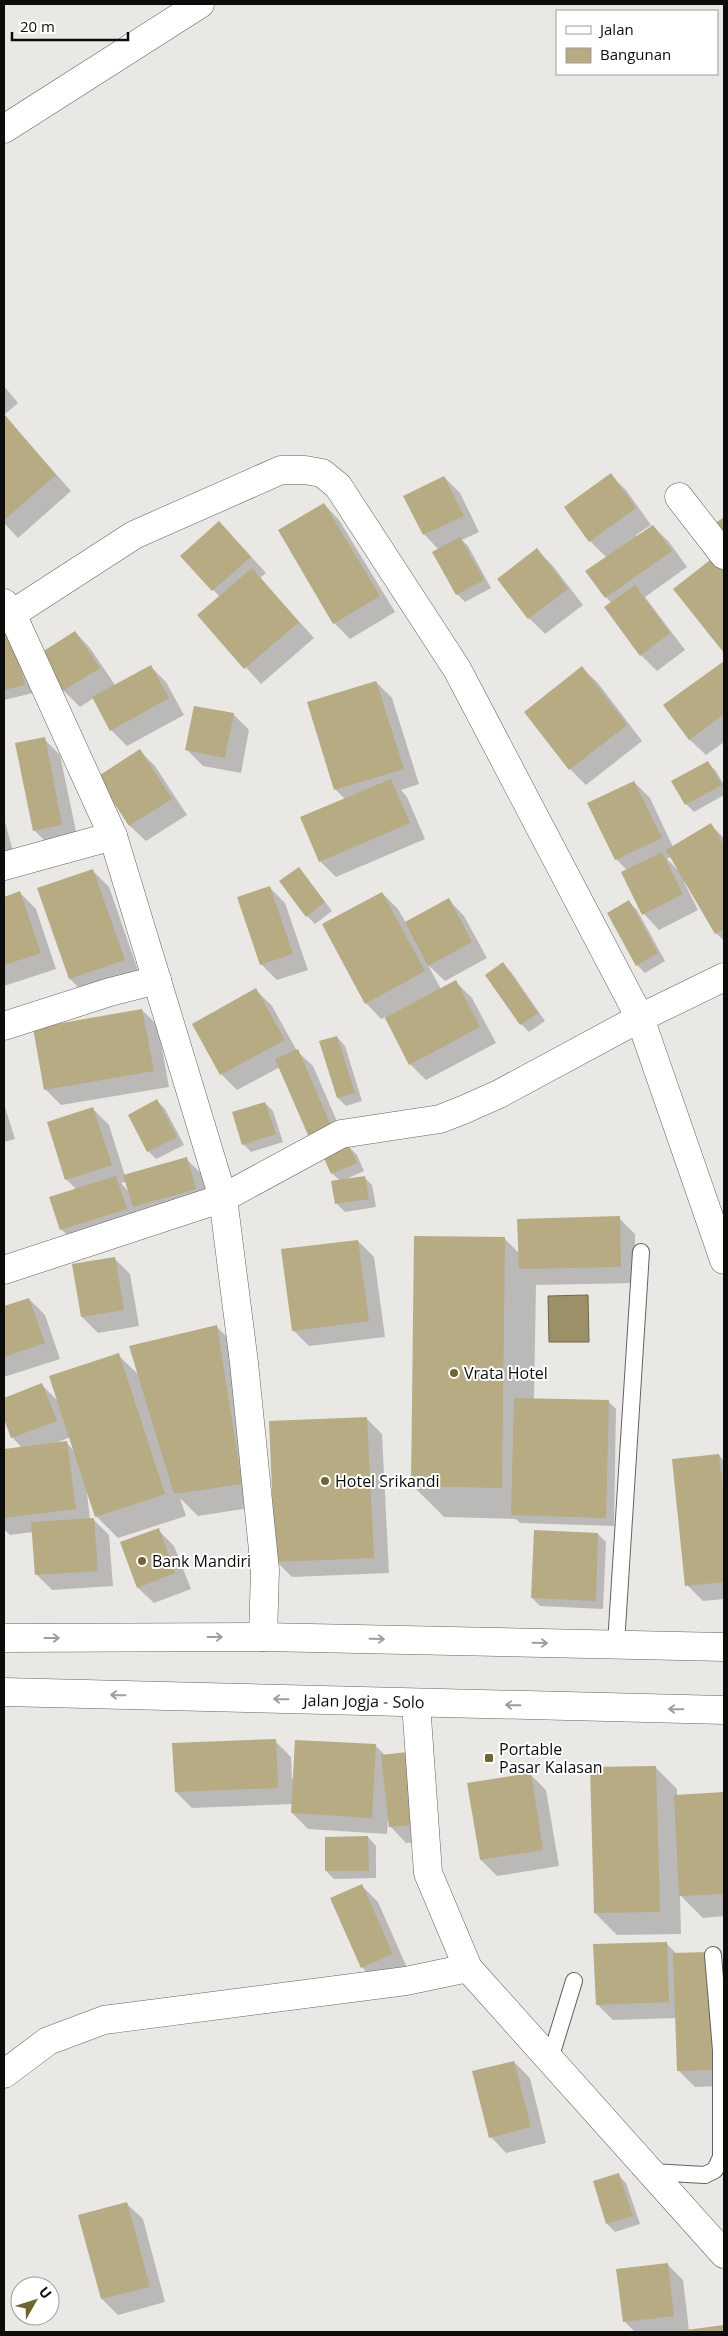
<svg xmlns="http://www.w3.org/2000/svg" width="728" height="2336" font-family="'Open Sans',sans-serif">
<rect width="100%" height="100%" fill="#e9e8e5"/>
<path fill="#9b9068" stroke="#70684c" d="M588,1295L589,1342H549L548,1296Z"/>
<g fill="#0003" fill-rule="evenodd">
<path d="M4,386L18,403L4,415Z"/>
<path d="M4,415L71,491L18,538L4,523Z"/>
<path d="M610,475L626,490L651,525L636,535L637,537L653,526L669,542L687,567L645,597L685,650L657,671L641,655L611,603L606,597L607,558L590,541Z"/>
<path d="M444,477L460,493L479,532L462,540L468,546L491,588L465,602L457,594L439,550L424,534Z"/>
<path d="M324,504L339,520L395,612L350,639L334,623Z"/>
<path d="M235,539L266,573L260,578L314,638L261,684L199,616L220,597L182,556Z"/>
<path d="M537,550L553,566L583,605L545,634L529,618L499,579Z"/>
<path d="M714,558L724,569V651L675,589Z"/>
<path d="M11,630L33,693L4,700V631Z"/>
<path d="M75,632L90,648L115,685L150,666L166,682L184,715L127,746L111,730L94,698L80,707L64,691L40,654Z"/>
<path d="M724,663V742L706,755L690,740L665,705Z"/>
<path d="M582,668L598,683L642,741L586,785L570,769L525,712Z"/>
<path d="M376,682L392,698L419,784L401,790L407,797L425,839L336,877L320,861L346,800L336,790L309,703Z"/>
<path d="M233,714L249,730L241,773L203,766L187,750Z"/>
<path d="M44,739L60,755L78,841L50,846L34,830Z"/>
<path d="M140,751L155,766L187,815L146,841L130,826L99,777Z"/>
<path d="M708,763L716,771L724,785V795L694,812L686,804Z"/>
<path d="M634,782L650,798L673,847L711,825L724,838V941L716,933L686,881L684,882L698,910L659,930L644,914L627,870L616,859ZM672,856L678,870L667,859Z"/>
<path d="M4,818L17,866L4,870Z"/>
<path d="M299,869L332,911L315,924L307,916Z"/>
<path d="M93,871L109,887L140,976L86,995L70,979L39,889Z"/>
<path d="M269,887L285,903L308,970L277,980L261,964Z"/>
<path d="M20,893L36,909L56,969L4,986V898Z"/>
<path d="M382,893L398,909L406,923L449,900L464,916L487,958L445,981L428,965L441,989L456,982L472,998L496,1043L426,1080L410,1064L386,1017L381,1019L366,1003Z"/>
<path d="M629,902L637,910L665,961L645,973L637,965Z"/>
<path d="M503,964L511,972L545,1021L529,1032L521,1024Z"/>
<path d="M256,990L272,1006L297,1051L313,1066L346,1142L325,1150L309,1135L280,1067L237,1090L221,1074L193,1024Z"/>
<path d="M142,1010L158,1026L169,1087L61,1105L45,1089Z"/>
<path d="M337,1037L345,1046L362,1101L346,1106L338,1098L321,1042Z"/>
<path d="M157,1101L165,1109L184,1145L156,1159L148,1151Z"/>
<path d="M265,1103L273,1111L283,1142L251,1152L243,1144Z"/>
<path d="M4,1104L15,1139L4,1142Z"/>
<path d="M93,1109L109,1125L125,1176L186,1159L202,1174L211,1205L150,1223L137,1210L142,1225L78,1246L62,1230L51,1198L77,1190L66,1179ZM126,1182L129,1192L121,1183Z"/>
<path d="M349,1147L357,1155L364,1171L346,1179L364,1177L372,1185L376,1207L345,1212L337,1204L340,1181L332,1173Z"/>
<path d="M619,1218L635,1234L636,1283L536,1285L534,1399L608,1401L616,1409L614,1526L520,1523L516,1519L444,1517L413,1486L504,1238L519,1253Z"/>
<path d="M358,1241L374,1257L385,1337L309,1346L293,1330Z"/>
<path d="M114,1258L130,1274L139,1326L98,1333L82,1317Z"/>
<path d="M29,1299L45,1315L60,1359L4,1377V1307Z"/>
<path d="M217,1327L239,1349L263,1506L198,1516L180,1498L186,1516L118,1538L96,1516L87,1493L90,1519H93L109,1535L113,1586L52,1590L36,1574L33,1532L10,1535L4,1529V1450L22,1448L12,1437L4,1415V1399L42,1385L58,1401L118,1355L140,1376ZM70,1437L74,1451L66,1442L56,1443Z"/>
<path d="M366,1418L382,1434L389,1573L292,1577L276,1561Z"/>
<path d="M719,1455L724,1461V1599L703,1601L687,1585Z"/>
<path d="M158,1530L174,1546L191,1589L154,1603L138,1588Z"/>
<path d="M598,1534L606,1542L603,1609L540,1606L532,1598Z"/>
<path d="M275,1741L291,1757L292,1779L376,1746L386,1756L431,1840L406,1843L391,1827L388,1820L387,1834L308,1829L292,1813L293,1804L192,1808L176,1792Z"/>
<path d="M655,1767L677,1789V1796L724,1794V1916L703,1918L680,1895L681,1934L617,1935L595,1913Z"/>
<path d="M530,1774L546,1790L559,1866L497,1876L481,1860Z"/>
<path d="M368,1837L376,1846V1878L334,1879L326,1871Z"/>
<path d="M362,1886L378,1902L408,1970L378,1983L362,1967Z"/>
<path d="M666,1943L677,1954L708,1953L724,1969V2086L695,2087L679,2071L677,2018L613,2020L597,2004Z"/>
<path d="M514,2062L530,2078L546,2143L506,2153L491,2137Z"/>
<path d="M618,2175L626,2183L640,2224L615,2232L607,2224Z"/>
<path d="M127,2204L143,2219L165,2302L118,2315L102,2299L80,2216Z"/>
<path d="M667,2264L683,2280L689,2331L724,2327V2332H635L624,2321Z"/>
</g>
<g fill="#b6ab82">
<path d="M4,414L56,475L4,520Z"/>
<path d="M611,473L636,508L589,542L564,507Z"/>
<path d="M444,476L464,516L423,535L403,496Z"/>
<path d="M324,503L380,596L333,624L278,530Z"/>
<path d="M724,517V545L710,527Z"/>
<path d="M219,521L251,557L212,591L180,556Z"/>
<path d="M653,525L672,551L605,598L585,571Z"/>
<path d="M460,537L484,580L456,595L432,552Z"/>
<path d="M537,548L568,589L528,619L497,579Z"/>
<path d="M714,557L724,570V653L673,589Z"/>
<path d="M252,568L299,622L244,669L197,615Z"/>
<path d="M635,585L670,633L640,656L604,607Z"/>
<path d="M11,628L25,685L4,690V630Z"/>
<path d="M75,631L100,668L63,691L39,654Z"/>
<path d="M724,661V714L689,740L663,705Z"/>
<path d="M151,665L169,698L110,731L92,697Z"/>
<path d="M582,666L627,725L569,770L524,712Z"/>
<path d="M376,681L404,769L334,790L307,702Z"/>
<path d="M194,706L234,713L225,758L185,750Z"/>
<path d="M45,737L62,825L33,831L15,743Z"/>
<path d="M140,749L172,799L129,826L97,777Z"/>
<path d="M708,761L722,785L685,805L671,781Z"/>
<path d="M391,779L410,823L319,862L300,817Z"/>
<path d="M634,781L662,838L615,860L587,803Z"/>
<path d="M711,823L724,845V929L715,934L666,850Z"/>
<path d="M662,852L683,894L642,915L621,872Z"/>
<path d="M299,867L325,902L306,917L279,881Z"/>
<path d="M93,869L125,960L69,979L37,888Z"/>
<path d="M270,886L293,954L260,965L237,897Z"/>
<path d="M20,891L41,953L4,965V897Z"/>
<path d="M382,892L425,971L365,1004L322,924Z"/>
<path d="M449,898L472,942L428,966L405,922Z"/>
<path d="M629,900L658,953L636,966L607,913Z"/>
<path d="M503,962L538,1013L520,1025L485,975Z"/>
<path d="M456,980L480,1027L409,1065L385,1018Z"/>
<path d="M256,988L285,1040L220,1075L192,1024Z"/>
<path d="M142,1009L154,1071L44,1090L33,1028Z"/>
<path d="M337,1036L355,1093L337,1098L319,1041Z"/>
<path d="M298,1049L331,1126L308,1135L275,1059Z"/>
<path d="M157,1099L177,1137L147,1152L128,1115Z"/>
<path d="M265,1102L276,1134L242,1145L232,1112Z"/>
<path d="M93,1107L112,1165L65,1180L47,1122Z"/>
<path d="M349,1146L357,1163L331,1174L323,1156Z"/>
<path d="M187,1157L196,1189L133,1207L123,1175Z"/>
<path d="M116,1176L127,1209L60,1230L49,1197Z"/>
<path d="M365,1176L369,1199L335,1204L331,1181Z"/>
<path d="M620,1216L621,1267L519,1269L517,1219Z"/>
<path d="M414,1236L505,1237L502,1488L411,1486Z"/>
<path d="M358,1240L369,1321L292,1331L281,1249Z"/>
<path d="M115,1257L124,1310L81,1317L72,1264Z"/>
<path d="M29,1298L45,1343L4,1357V1306Z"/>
<path d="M217,1325L242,1484L174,1494L129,1346Z"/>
<path d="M119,1353L165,1494L95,1517L49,1376Z"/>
<path d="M42,1383L57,1421L11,1438L4,1419V1398Z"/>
<path d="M514,1398L609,1400L606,1518L511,1515Z"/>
<path d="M367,1417L374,1558L275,1562L269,1421Z"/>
<path d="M67,1441L76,1509L4,1518V1449Z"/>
<path d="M719,1454L724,1502V1582L685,1586L672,1459Z"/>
<path d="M94,1518L98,1571L35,1575L31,1522Z"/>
<path d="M159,1528L175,1573L137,1588L120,1542Z"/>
<path d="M534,1530L598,1533L596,1601L531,1598Z"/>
<path d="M276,1739L278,1788L175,1792L172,1743Z"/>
<path d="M295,1740L376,1744L372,1818L291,1813Z"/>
<path d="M407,1752L415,1825L389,1827L381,1755Z"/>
<path d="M656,1766L660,1912L594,1913L590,1767Z"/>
<path d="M531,1773L543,1850L480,1860L467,1783Z"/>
<path d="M724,1792V1894L679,1896L674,1795Z"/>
<path d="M368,1836L369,1871H325V1837Z"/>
<path d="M362,1884L393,1954L361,1968L330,1898Z"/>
<path d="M667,1942L669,2002L596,2005L593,1944Z"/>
<path d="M709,1952L713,2070L677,2071L673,1953Z"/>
<path d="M514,2061L531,2127L489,2138L472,2071Z"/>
<path d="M619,2173L633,2216L606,2224L593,2181Z"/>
<path d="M127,2202L150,2287L101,2299L78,2215Z"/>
<path d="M668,2263L674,2316L623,2322L616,2269Z"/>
<path d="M724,2325V2332H687L686,2330Z"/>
</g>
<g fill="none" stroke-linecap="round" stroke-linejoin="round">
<g stroke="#636360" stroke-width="18">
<g id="lane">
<path d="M616,1644L641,1252"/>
<path d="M550,2059L574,1981"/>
<path d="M651,2172L705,2175L715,2170L721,2157V2050L713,1955"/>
</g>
</g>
<g stroke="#636360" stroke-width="29">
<g id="street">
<path d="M4,129L200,4"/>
<path d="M679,497L724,555"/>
<path d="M4,603L12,614L113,836L223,1198L244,1363L265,1570L263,1637"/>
<path d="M12,614L134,535L281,470H305L322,473L338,486L457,669L640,1018L724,1260"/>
<path d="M4,866L113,836"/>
<path d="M4,1026L110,992L157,980"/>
<path d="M4,1270L223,1198L341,1134L440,1119L463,1110L499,1094L640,1018L724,977"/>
<path d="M416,1703L428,1873L468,1968L724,2254"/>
<path d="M4,2074L48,2041L104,2020L406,1981L468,1968"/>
</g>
</g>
<g stroke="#636360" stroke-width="29">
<g id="highway">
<path d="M4,1638L263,1637L724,1647"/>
<path d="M4,1692L724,1710"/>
</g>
</g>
<use href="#lane" stroke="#fff" stroke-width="16"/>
<use href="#street" stroke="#fff" stroke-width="28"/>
<use href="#highway" stroke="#fff" stroke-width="28"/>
</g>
<defs><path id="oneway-shaft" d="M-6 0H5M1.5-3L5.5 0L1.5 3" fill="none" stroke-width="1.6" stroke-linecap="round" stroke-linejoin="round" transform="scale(1.25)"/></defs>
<g stroke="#9e9e9d">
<use href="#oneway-shaft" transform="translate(215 1637)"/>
<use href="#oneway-shaft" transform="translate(52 1638)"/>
<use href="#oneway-shaft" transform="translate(377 1639) rotate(1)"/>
<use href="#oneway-shaft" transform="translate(540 1643) rotate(1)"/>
<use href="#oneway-shaft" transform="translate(118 1695) rotate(-179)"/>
<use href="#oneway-shaft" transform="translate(281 1699) rotate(-179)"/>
<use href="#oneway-shaft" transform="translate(513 1705) rotate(-179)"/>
<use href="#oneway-shaft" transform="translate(676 1709) rotate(-179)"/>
</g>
<g fill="#736533" stroke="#fff" stroke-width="2">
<circle cx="454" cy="1373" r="5"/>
<circle cx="325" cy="1481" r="5"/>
<circle cx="142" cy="1561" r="5"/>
<rect x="484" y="1753" width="10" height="10" rx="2.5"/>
</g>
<g text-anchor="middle" stroke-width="4" stroke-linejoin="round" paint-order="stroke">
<g font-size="16" fill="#0c0c0b" stroke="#fff" text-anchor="start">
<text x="464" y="1379">Vrata Hotel</text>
<text x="335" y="1487">Hotel Srikandi</text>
<text x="152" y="1567">Bank Mandiri</text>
<text x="499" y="1755">Portable<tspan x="499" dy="18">Pasar Kalasan</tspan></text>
</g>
<g font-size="16" fill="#0c0c0b" stroke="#fff">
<text transform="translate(364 1701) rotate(1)" y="6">Jalan Jogja - Solo</text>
</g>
</g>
<rect width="728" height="2336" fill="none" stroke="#0c0c0b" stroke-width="10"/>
<rect x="556" y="10" width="162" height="65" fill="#ffffff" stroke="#9e9e9d"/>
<rect x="566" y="26" width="25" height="8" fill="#ffffff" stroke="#9e9e9d"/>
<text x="600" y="35" font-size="15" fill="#0c0c0b">Jalan</text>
<rect x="566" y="48" width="25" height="15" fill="#b6ab82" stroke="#9e9e9d"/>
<text x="600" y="60" font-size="15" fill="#0c0c0b">Bangunan</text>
<g transform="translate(35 2301) rotate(51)"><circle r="24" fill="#ffffff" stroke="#9e9e9d"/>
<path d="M0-4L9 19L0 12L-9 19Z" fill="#736533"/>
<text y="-8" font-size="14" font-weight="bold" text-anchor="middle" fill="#0c0c0b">U</text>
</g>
<path d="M12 32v8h116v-8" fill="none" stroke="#0c0c0b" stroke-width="2.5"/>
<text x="20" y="32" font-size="15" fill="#0c0c0b" stroke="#ffffff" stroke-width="4" paint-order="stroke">20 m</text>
</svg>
